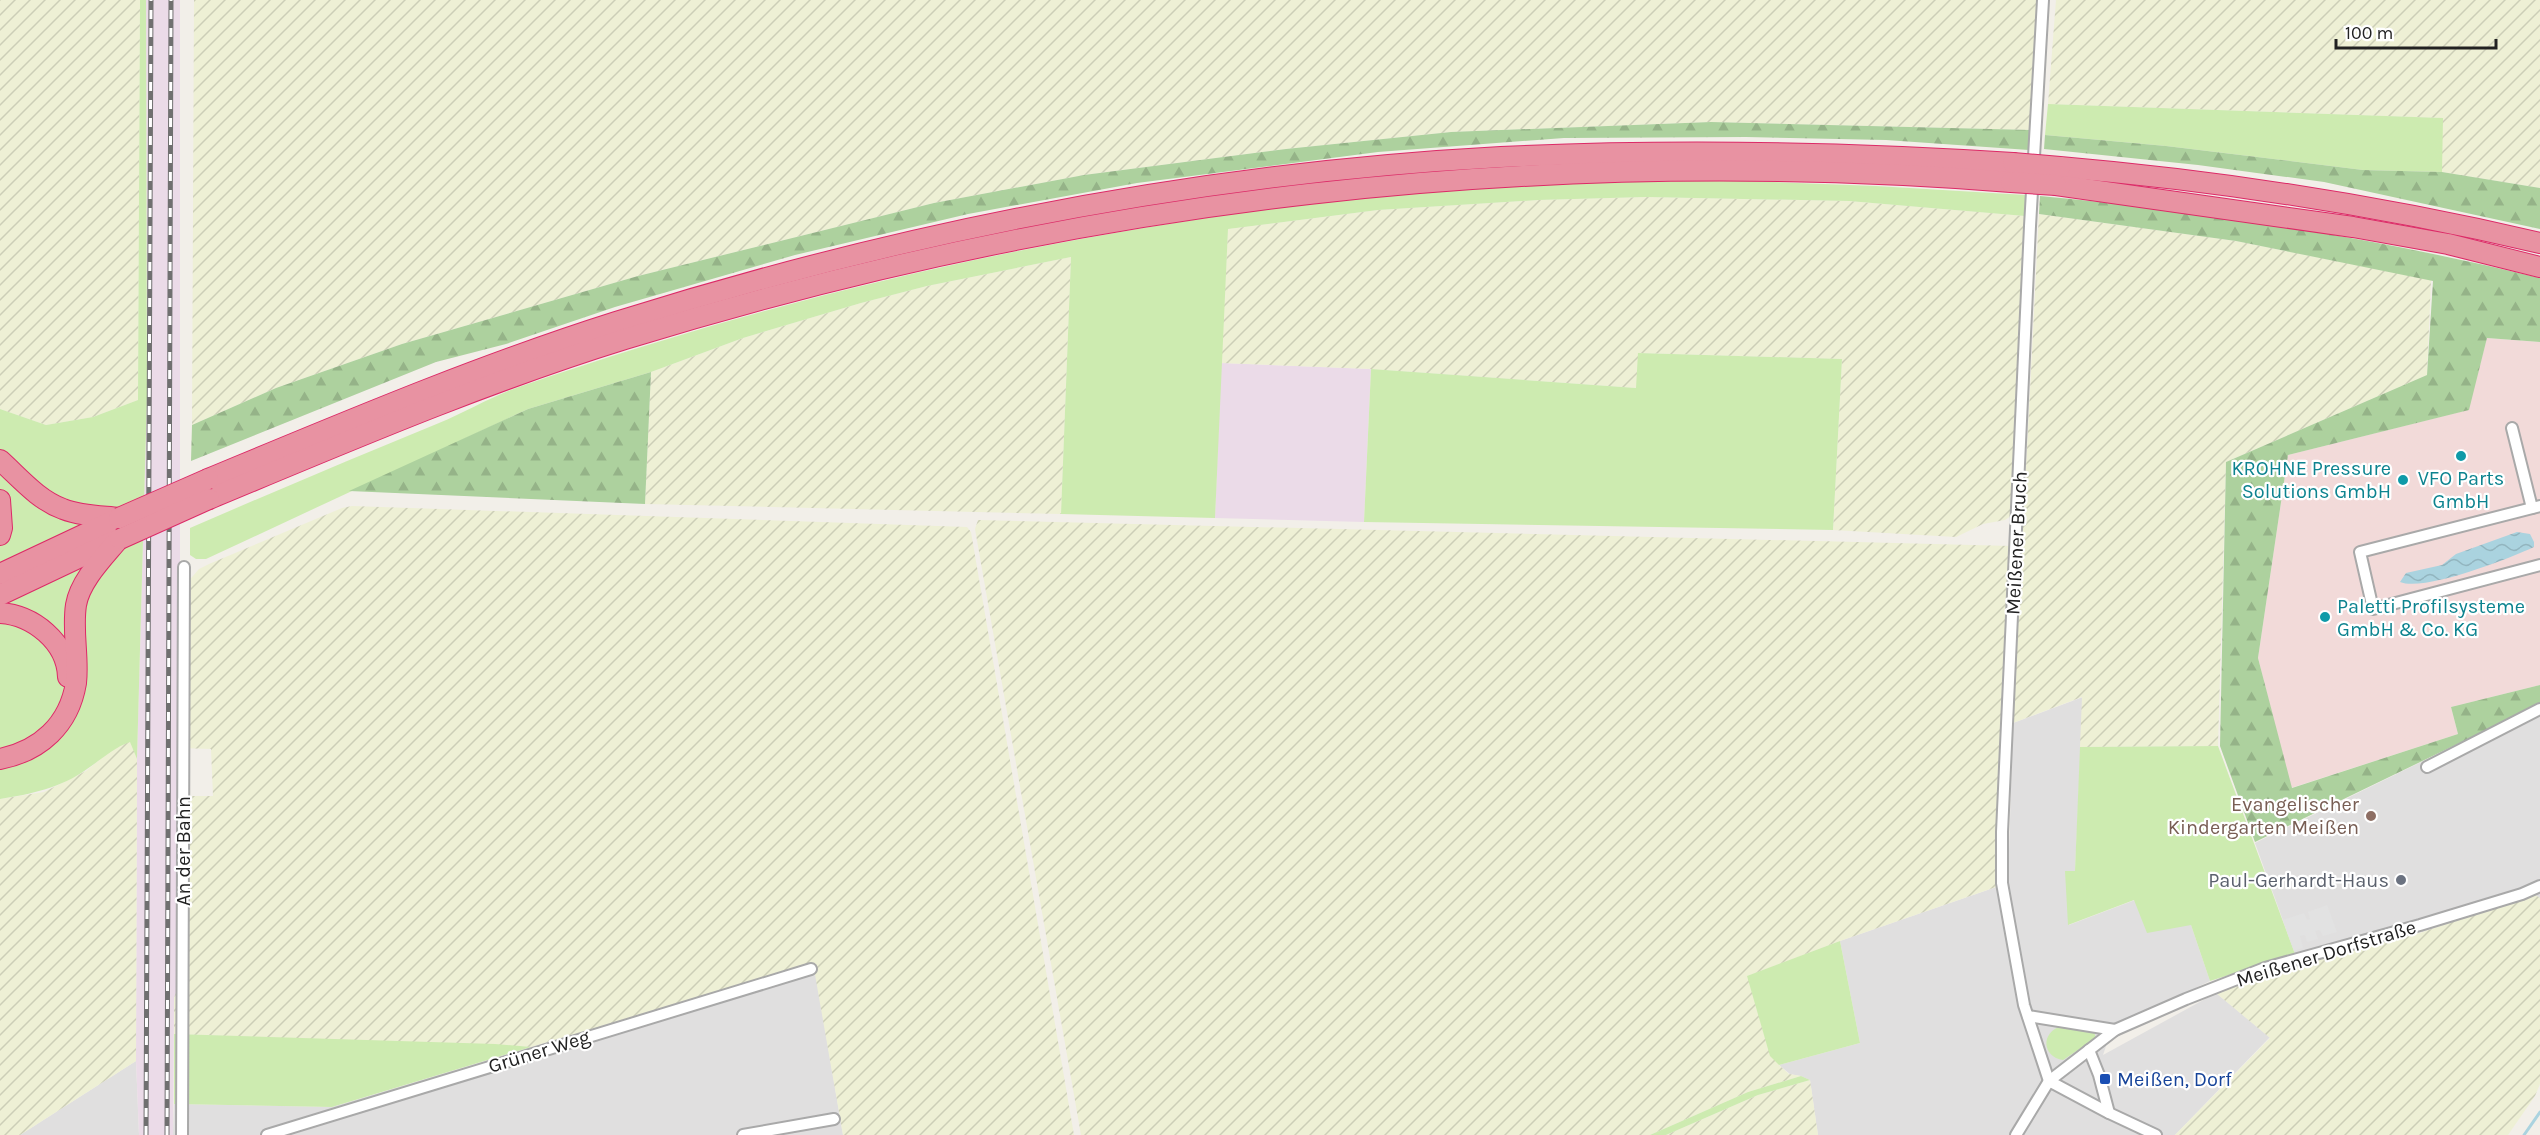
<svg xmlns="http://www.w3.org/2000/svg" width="2540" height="1135" font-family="Karla,sans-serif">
<defs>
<pattern id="farmland-furrows" width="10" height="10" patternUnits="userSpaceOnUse" patternTransform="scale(1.5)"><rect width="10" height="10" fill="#eef0d5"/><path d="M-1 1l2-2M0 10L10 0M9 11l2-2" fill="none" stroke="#ccceb7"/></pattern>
<pattern id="forest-firs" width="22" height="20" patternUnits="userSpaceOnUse" patternTransform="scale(1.5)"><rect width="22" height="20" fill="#add19e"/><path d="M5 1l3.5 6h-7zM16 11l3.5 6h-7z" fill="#95b388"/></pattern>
<pattern id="water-waves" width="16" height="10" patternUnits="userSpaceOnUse" patternTransform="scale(1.5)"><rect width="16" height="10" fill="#aad3df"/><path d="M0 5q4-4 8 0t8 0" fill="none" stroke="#92b5bf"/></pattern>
</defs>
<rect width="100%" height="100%" fill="#f2efe9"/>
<g fill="#e0dfdf">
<path d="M2083,697L2075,872L2066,871L2069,925L2135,900L2191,925L2210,981L2112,1028L2103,1055L2216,993L2270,1037L2175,1135H1818L1810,1080L1801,1076L1790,1074L1779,1065L1860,1043L1840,941L2008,883L2013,723Z"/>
<path d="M2540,704V898L2534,894L2295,954L2255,843Z"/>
<path d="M814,963L843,1135H173L174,1104L332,1107Z"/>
<path d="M136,1061L139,1135H20Z"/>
</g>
<path fill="#f2dad9" d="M2487,338L2540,342V685L2451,707L2458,734L2291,788L2258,658L2288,455L2468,410Z"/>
<g fill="#ebdbe8">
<path d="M146,0H180V748L177,990L174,998L173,1135H139L136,1061L137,759L147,395Z"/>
<path d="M1221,363L1371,369L1364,522L1215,518Z"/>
</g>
<g fill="url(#farmland-furrows)">
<path d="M0,0H140L138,400L93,417L46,425L0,409Z"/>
<path d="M194,0H2037L2031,130L1711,122L1451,132L1286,149L1084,175L934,203L638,276L402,344L276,388L192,425Z"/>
<path d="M2056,0H2540V188L2442,172V118L2048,104Z"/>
<path d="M1646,197L1849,201L2025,216L2013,508L2011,516L2005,520L1983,524L1956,537L1833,530L1842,359L1639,353L1637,388L1371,369L1221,363L1228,229L1378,210L1538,200Z"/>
<path d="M2039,214L2236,241L2431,280L2427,375L2226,462L2218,746L2080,747L2082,697L2013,723Z"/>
<path d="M1071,257L1061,514L645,504L651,372L743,338L861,303L927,286Z"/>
<path d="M352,506L967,527L971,532L1074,1135H843L813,963L531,1047L174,1034V998L177,990L180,796H213L211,749L180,748L186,584L199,569L209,564L342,508Z"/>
<path d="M978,520L2012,546L1996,887L1840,941L1748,976L1779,1065L1789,1074L1801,1076L1748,1092L1650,1135H1081L975,529Z"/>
<path d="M130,741L137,759L136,1061L20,1135H0V799L44,792L86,771L115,747Z"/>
<path d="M2534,894L2540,898V1084L2535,1096L2508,1135H2175L2270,1038L2216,993L2302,963L2414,935Z"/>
<path d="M1810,1080L1818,1135H1666L1758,1095Z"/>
</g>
<g fill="#cdebb0">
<path d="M140,0H146L147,395L137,759L130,742C113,748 102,759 87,769C61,788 31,794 0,799V409L46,425L93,417L138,400Z"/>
<path d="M2048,104L2443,118L2442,172L2363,170L2166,146L2045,135Z"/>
<path d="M1722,180L1876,186L2026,195L2025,216L1849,201L1646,197L1538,200L1378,210L1228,229L1215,518L1061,514L1071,257L927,286L861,303L743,338L651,372L528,409L206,559H196L190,555V528C273,492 356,457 439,423C466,412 492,396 519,387C808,287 1100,224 1404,193C1509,183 1616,183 1722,180Z"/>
<path d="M1638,353L1842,359L1833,530L1364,522L1371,369L1636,388Z"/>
<path d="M2218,746L2295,954L2210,981L2191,925L2147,933L2134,900L2068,925L2065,871H2075L2080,747Z"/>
<path d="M1840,941L1860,1043L1779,1065L1770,1056L1747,976Z"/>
<path d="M2062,1026L2094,1032L2096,1038L2063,1060C2042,1057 2040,1032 2062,1026Z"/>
<path d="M174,1034L495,1044L531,1047L332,1107L174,1104Z"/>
<path d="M1801,1076L1810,1080L1758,1095L1666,1135H1650L1748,1092Z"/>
</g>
<g fill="url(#forest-firs)">
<path d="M1711,122L2031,130L2029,150L1886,140L1746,137L1564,138L1378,152L1137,183L968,214L795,255L615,307L506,344L436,362L191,461L192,425L276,388L402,344L638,276L934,203L1084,175L1286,149L1451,132Z"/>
<path d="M2045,135L2166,146L2363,170L2442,172L2540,188V229L2324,182L2198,165L2044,149Z"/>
<path d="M2040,196C2209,212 2376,238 2540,278V342L2487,338L2469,410L2288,455L2258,658L2292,788L2458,734L2451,707L2540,685V704L2255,842L2220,746L2226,462L2427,375L2433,281L2236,241L2039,214Z"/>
<path d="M651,372L645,504L349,491L528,409Z"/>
</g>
<path fill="#e2e2e2" d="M2327,905L2337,932L2323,936L2320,930L2315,931L2318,939L2307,942L2305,935L2300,936L2303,948L2294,951L2283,920L2304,913L2307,920L2310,919L2308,912Z"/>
<path fill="url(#water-waves)" d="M2517,532L2530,534L2534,542V547C2508,559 2424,592 2400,582L2406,573L2442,565L2456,554Z"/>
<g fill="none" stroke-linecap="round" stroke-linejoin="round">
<path stroke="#aad3df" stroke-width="3" d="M2524,1135L2540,1112"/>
<g stroke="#a9a9a9" stroke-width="14">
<g id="street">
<path d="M2043,0L2030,226L2002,832V883L2024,1005L2049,1081"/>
<path d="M2512,428L2532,508"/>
<path d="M2540,506L2360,552L2373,609L2540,565"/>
<path d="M2427,767L2540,709"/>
<path d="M2028,1016L2115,1030"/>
<path d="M2089,1050L2099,1075L2109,1113"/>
<path d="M2049,1081L2109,1113L2156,1135"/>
<path d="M182,1135L184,567"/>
<path d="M267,1135L811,969"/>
<path d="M743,1135L834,1119"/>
<path d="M2016,1135L2049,1081L2115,1030L2186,999L2265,968L2420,925L2522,894L2540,886"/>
</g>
</g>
<g stroke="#dc2a67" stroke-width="22">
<g id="highway">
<path d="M2060,167C2222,181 2382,206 2540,243"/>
<path d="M2056,185L2353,227L2448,244L2540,267"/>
<path d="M0,460C20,478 38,500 63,509C81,516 101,516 119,518"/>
<path d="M208,479C343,423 477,366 616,322C902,232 1202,173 1501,157C1672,149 1842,152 2013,163"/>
<path d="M209,499C346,442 483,383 625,339C1082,198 1535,145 2011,182"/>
<path d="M0,500L2,528L0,535"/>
<path d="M0,574L119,518"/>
<path d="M0,595L114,541"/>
<path d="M0,613C33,615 67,642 68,677"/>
<path d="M0,759C40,751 69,725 76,683C79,658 72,631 76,605C80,581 103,558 118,540"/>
</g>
</g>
<use href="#street" stroke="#fff" stroke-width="10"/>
<use href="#highway" stroke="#e892a2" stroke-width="20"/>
<g stroke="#707070" stroke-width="5">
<g id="rail">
<path d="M146,1135L151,0"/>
<path d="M167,1135L171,0"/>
</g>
</g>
<use href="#rail" stroke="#fff" stroke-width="3" stroke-dasharray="9" stroke-linecap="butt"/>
<g stroke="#dc2a67" stroke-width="22" stroke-linecap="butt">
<g id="highway-bridge">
<path d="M2013,163L2060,167"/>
<path d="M2011,182L2056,185"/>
<path d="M119,518L208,479"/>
<path d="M120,539L209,499"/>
</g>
</g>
<use href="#highway-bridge" stroke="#e892a2" stroke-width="20"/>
</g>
<g fill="#0f9aa8" stroke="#fff" stroke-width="2">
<circle cx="2461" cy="456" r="6"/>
<circle cx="2403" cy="480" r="6"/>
<circle cx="2325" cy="617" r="6"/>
</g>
<circle fill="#8d6e63" stroke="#fff" stroke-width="2" cx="2371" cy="816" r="6"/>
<circle fill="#6b7280" stroke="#fff" stroke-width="2" cx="2401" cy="880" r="6"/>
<rect fill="#1a4fb4" stroke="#fff" stroke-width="2" x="2099" y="1073" width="12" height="12" rx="3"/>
<g text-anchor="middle" stroke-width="4.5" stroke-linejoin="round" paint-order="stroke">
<g font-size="20" fill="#0d838f" stroke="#fff" text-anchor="end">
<text x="2391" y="475">KROHNE Pressure<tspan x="2391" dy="23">Solutions GmbH</tspan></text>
<text x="2461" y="485" text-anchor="middle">VFO Parts<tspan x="2461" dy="23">GmbH</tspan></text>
<text x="2337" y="613" text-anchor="start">Paletti Profilsysteme<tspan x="2337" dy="23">GmbH &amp; Co. KG</tspan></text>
</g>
<g font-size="20" fill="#222" stroke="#fff">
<text transform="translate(2016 543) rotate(-87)" y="7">Meißener Bruch</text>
<text transform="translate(183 851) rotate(-90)" y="7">An der Bahn</text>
<text transform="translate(2326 953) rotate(-17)" y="7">Meißener Dorfstraße</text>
<text transform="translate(539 1051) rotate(-17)" y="7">Grüner Weg</text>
</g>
<g font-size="20" fill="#785e54" stroke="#fff" text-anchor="end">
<text x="2359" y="811">Evangelischer<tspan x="2359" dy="23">Kindergarten Meißen</tspan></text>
</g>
<g font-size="20" fill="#5b616d" stroke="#fff" text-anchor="end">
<text x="2389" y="887">Paul-Gerhardt-Haus</text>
</g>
<g font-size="20" fill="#164399" stroke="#fff" text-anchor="start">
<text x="2117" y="1086">Meißen, Dorf</text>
</g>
</g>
<path d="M2336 39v9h160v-9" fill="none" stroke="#222222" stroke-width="3"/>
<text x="2345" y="39" font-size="18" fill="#222222" stroke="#ffffff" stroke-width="4.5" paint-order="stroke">100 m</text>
</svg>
